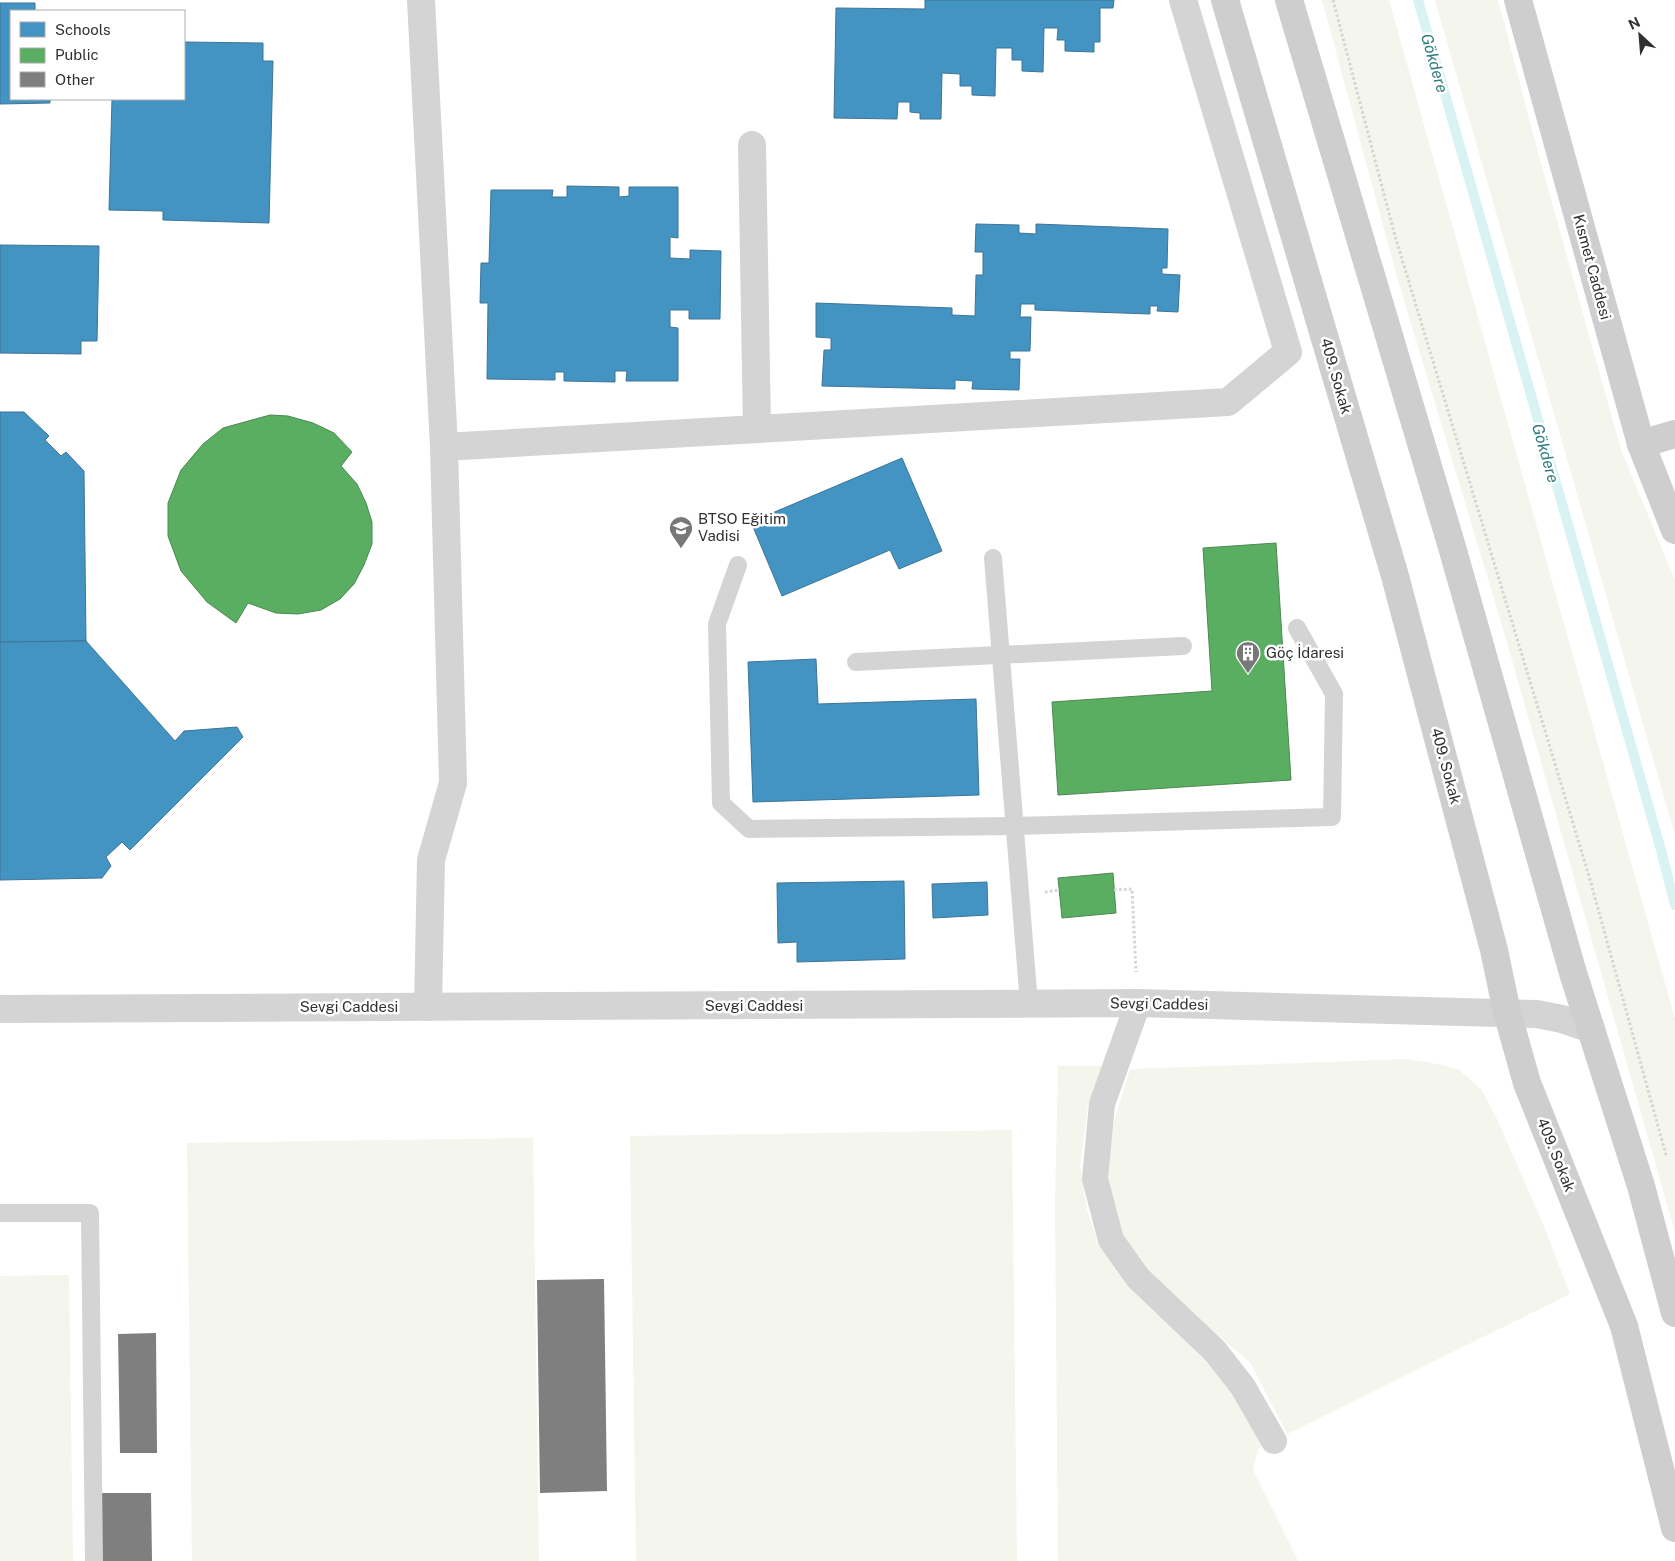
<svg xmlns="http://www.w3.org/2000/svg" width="1675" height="1561" font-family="'Public Sans',sans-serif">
<rect width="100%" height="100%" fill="#fff"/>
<g fill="#f4f5ec">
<path d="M1322,0H1389L1675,1019V1232L1504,632L1397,277Z"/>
<path d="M1435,0H1498L1539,156L1621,450L1675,580V835Z"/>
<path d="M1408,1059L1443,1065L1459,1070L1481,1089L1497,1119L1543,1224L1570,1294L1287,1434L1250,1362L1144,1274L1123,1245L1104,1178L1108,1141L1130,1069Z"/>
<path d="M1058,1066H1108L1088,1106L1080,1166L1087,1210L1099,1246L1128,1287L1154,1312L1193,1341L1215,1365L1265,1445L1258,1449L1253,1470L1298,1561H1058L1055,1204Z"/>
<path d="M1012,1130L1017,1561H636L630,1136Z"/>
<path d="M533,1138L539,1561H192L187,1143Z"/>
<path d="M69,1275L73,1561H0V1276Z"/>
</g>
<g fill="#4393c3" stroke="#3d7597">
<path d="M925,0H1114L1113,8H1100V42H1094V52L1065,51V40H1057L1058,28H1044L1043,72L1022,71V60H1012V48H996L995,96L972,95V86H960V74L942,73L941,119H920V113L910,112V102H898L897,119L834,118L836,8L925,9Z"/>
<path d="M0,3H35V11H46H11V99H50V103L0,104Z"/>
<path d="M184,42L263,43V61H273L269,223L163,220V211L109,210L112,99H184Z"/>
<path d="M567,186L619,187V197L629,196V187H678V238L670,237V258L690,259V250L721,251L720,319H689V310H670V327L678,328V381H626L627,371H615V382L564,381V372H555V380L487,379L488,303H480L481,263H489L491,190H553L552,197H567Z"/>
<path d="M976,224L1019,225V233L1036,234V224L1168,229L1167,268H1162V274L1180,275L1178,312L1157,311L1158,306H1150V314L1035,310V304H1021L1020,317H1031L1030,351H1010V359H1020L1019,390L972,389L973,381L955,380V389L822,386L824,350H831V338L816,337V303L952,308V315L975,316L976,275H983V252H975Z"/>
<path d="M0,245L99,246L97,341H81V354L0,353Z"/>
<path d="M0,412H24L49,436L45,440L61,456L66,452L84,471L86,641L0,642Z"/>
<path d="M902,458L942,551L899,569L890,550L782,596L751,522Z"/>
<path d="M86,641L175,741L184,731L237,727L243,737L130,850L122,842L106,857L111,866L102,878L0,880V642Z"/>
<path d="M816,659L818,704L976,699L979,795L753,802L748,662Z"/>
<path d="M904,881L905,959L797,962V942L778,943L777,883Z"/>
<path d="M987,882L988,915L933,918L932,884Z"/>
</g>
<g fill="#5aae61" stroke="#4d8852">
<path d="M270,415L288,416L313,423L334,433L352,452L341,466L357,484L366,503L372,522V544L364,565L354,584L340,599L321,610L298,614L276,613L248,603L236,623L207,602L181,571L168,536V503L181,470L203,444L223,428Z"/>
<path d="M1276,543L1291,780L1058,795L1052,702L1212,691L1203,548Z"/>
<path d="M1113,873L1116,913L1062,918L1058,878Z"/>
</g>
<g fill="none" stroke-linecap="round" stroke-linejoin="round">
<path stroke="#d9f2f3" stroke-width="10" d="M1418,0L1661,850L1675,905"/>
</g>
<g fill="#7f7f7f">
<path d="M604,1279L607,1491L540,1493L537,1280Z"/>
<path d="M156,1333L157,1453H120L118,1334Z"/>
<path d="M102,1493H151L152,1561H102Z"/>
</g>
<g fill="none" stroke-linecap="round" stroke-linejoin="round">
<g stroke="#d4d4d4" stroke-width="3" stroke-dasharray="2.5 2.5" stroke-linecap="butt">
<path d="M1333,0L1395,236L1589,876L1666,1155"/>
<path d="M1114,890L1132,889L1136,972"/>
<path d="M1045,892L1059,890"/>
</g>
<g stroke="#d4d4d4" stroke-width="18">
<path d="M993,558L1029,1004"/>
<path d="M738,565L717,624L721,803L749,829L1015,826L1332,817L1334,694L1297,628"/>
<path d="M856,662L1183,646"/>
<path d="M0,1213H90L94,1561"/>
</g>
<path stroke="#d4d4d4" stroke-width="26" d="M1138,1003L1102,1104L1095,1179L1111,1240L1138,1278L1215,1351L1243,1387L1274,1441"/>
<g stroke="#d4d4d4" stroke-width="28">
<path d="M421,0L444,447L453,783L431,860L428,1007"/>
<path d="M752,145L757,428"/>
<path d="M444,447L1228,402L1288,352L1183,0"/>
</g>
<path stroke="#d4d4d4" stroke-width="28" d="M0,1009L1138,1003L1537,1014L1562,1019L1591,1029"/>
<g stroke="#cecece" stroke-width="28">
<path d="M1225,0L1395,576L1494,950L1507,1012L1527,1083L1624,1326L1675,1528"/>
<path d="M1289,0L1452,547L1573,973L1641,1186L1675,1313"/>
<path d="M1518,0L1641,444L1675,530"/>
<path d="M1641,444L1675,434"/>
</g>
</g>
<defs>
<g id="school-pin" transform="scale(1.25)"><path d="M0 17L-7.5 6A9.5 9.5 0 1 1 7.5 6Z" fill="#787878" stroke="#fff"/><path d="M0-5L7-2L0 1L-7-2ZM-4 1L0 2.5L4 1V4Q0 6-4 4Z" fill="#fff"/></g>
<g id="building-pin" transform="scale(1.25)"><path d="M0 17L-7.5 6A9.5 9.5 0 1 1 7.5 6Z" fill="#787878" stroke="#fff"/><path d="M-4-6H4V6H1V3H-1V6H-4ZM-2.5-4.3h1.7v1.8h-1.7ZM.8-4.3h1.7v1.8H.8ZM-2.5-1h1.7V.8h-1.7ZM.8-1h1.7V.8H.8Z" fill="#fff"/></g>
</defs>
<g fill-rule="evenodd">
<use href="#school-pin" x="681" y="528"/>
<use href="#building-pin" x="1248" y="653"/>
</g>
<g text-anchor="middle" stroke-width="5" stroke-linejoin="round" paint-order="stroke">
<g font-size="15" fill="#303030" stroke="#fff">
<text transform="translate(1592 267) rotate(75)" y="5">Kısmet Caddesi</text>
<text transform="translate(1336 376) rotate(74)" y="5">409. Sokak</text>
<text transform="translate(1446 766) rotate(75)" y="5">409. Sokak</text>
<text transform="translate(1159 1004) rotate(1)" y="5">Sevgi Caddesi</text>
<text x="754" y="1011">Sevgi Caddesi</text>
<text x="349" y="1012">Sevgi Caddesi</text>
<text transform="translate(1556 1155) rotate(68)" y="5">409. Sokak</text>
</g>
<g font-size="15" fill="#303030" stroke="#fff" text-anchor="start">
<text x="698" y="524">BTSO Eğitim<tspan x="698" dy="17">Vadisi</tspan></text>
<text x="1266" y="658">Göç İdaresi</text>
</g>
<g font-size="16" font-style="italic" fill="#337e82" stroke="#fff">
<text transform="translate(1435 63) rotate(74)" y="6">Gökdere</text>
<text transform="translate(1546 453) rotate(74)" y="6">Gökdere</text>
</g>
</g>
<rect x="10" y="10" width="175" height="90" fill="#ffffff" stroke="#acacac"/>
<rect x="20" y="22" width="25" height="15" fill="#4393c3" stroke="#acacac"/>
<text x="55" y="35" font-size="15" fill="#303030">Schools</text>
<rect x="20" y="48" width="25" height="15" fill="#5aae61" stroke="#acacac"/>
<text x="55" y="60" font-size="15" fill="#303030">Public</text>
<rect x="20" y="72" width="25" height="15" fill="#7f7f7f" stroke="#acacac"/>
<text x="55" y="85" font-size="15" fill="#303030">Other</text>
<g transform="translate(1640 35) rotate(334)" stroke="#ffffff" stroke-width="4" paint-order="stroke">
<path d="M0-4L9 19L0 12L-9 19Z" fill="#303030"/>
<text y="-8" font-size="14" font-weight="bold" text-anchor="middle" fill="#303030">N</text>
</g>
</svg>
